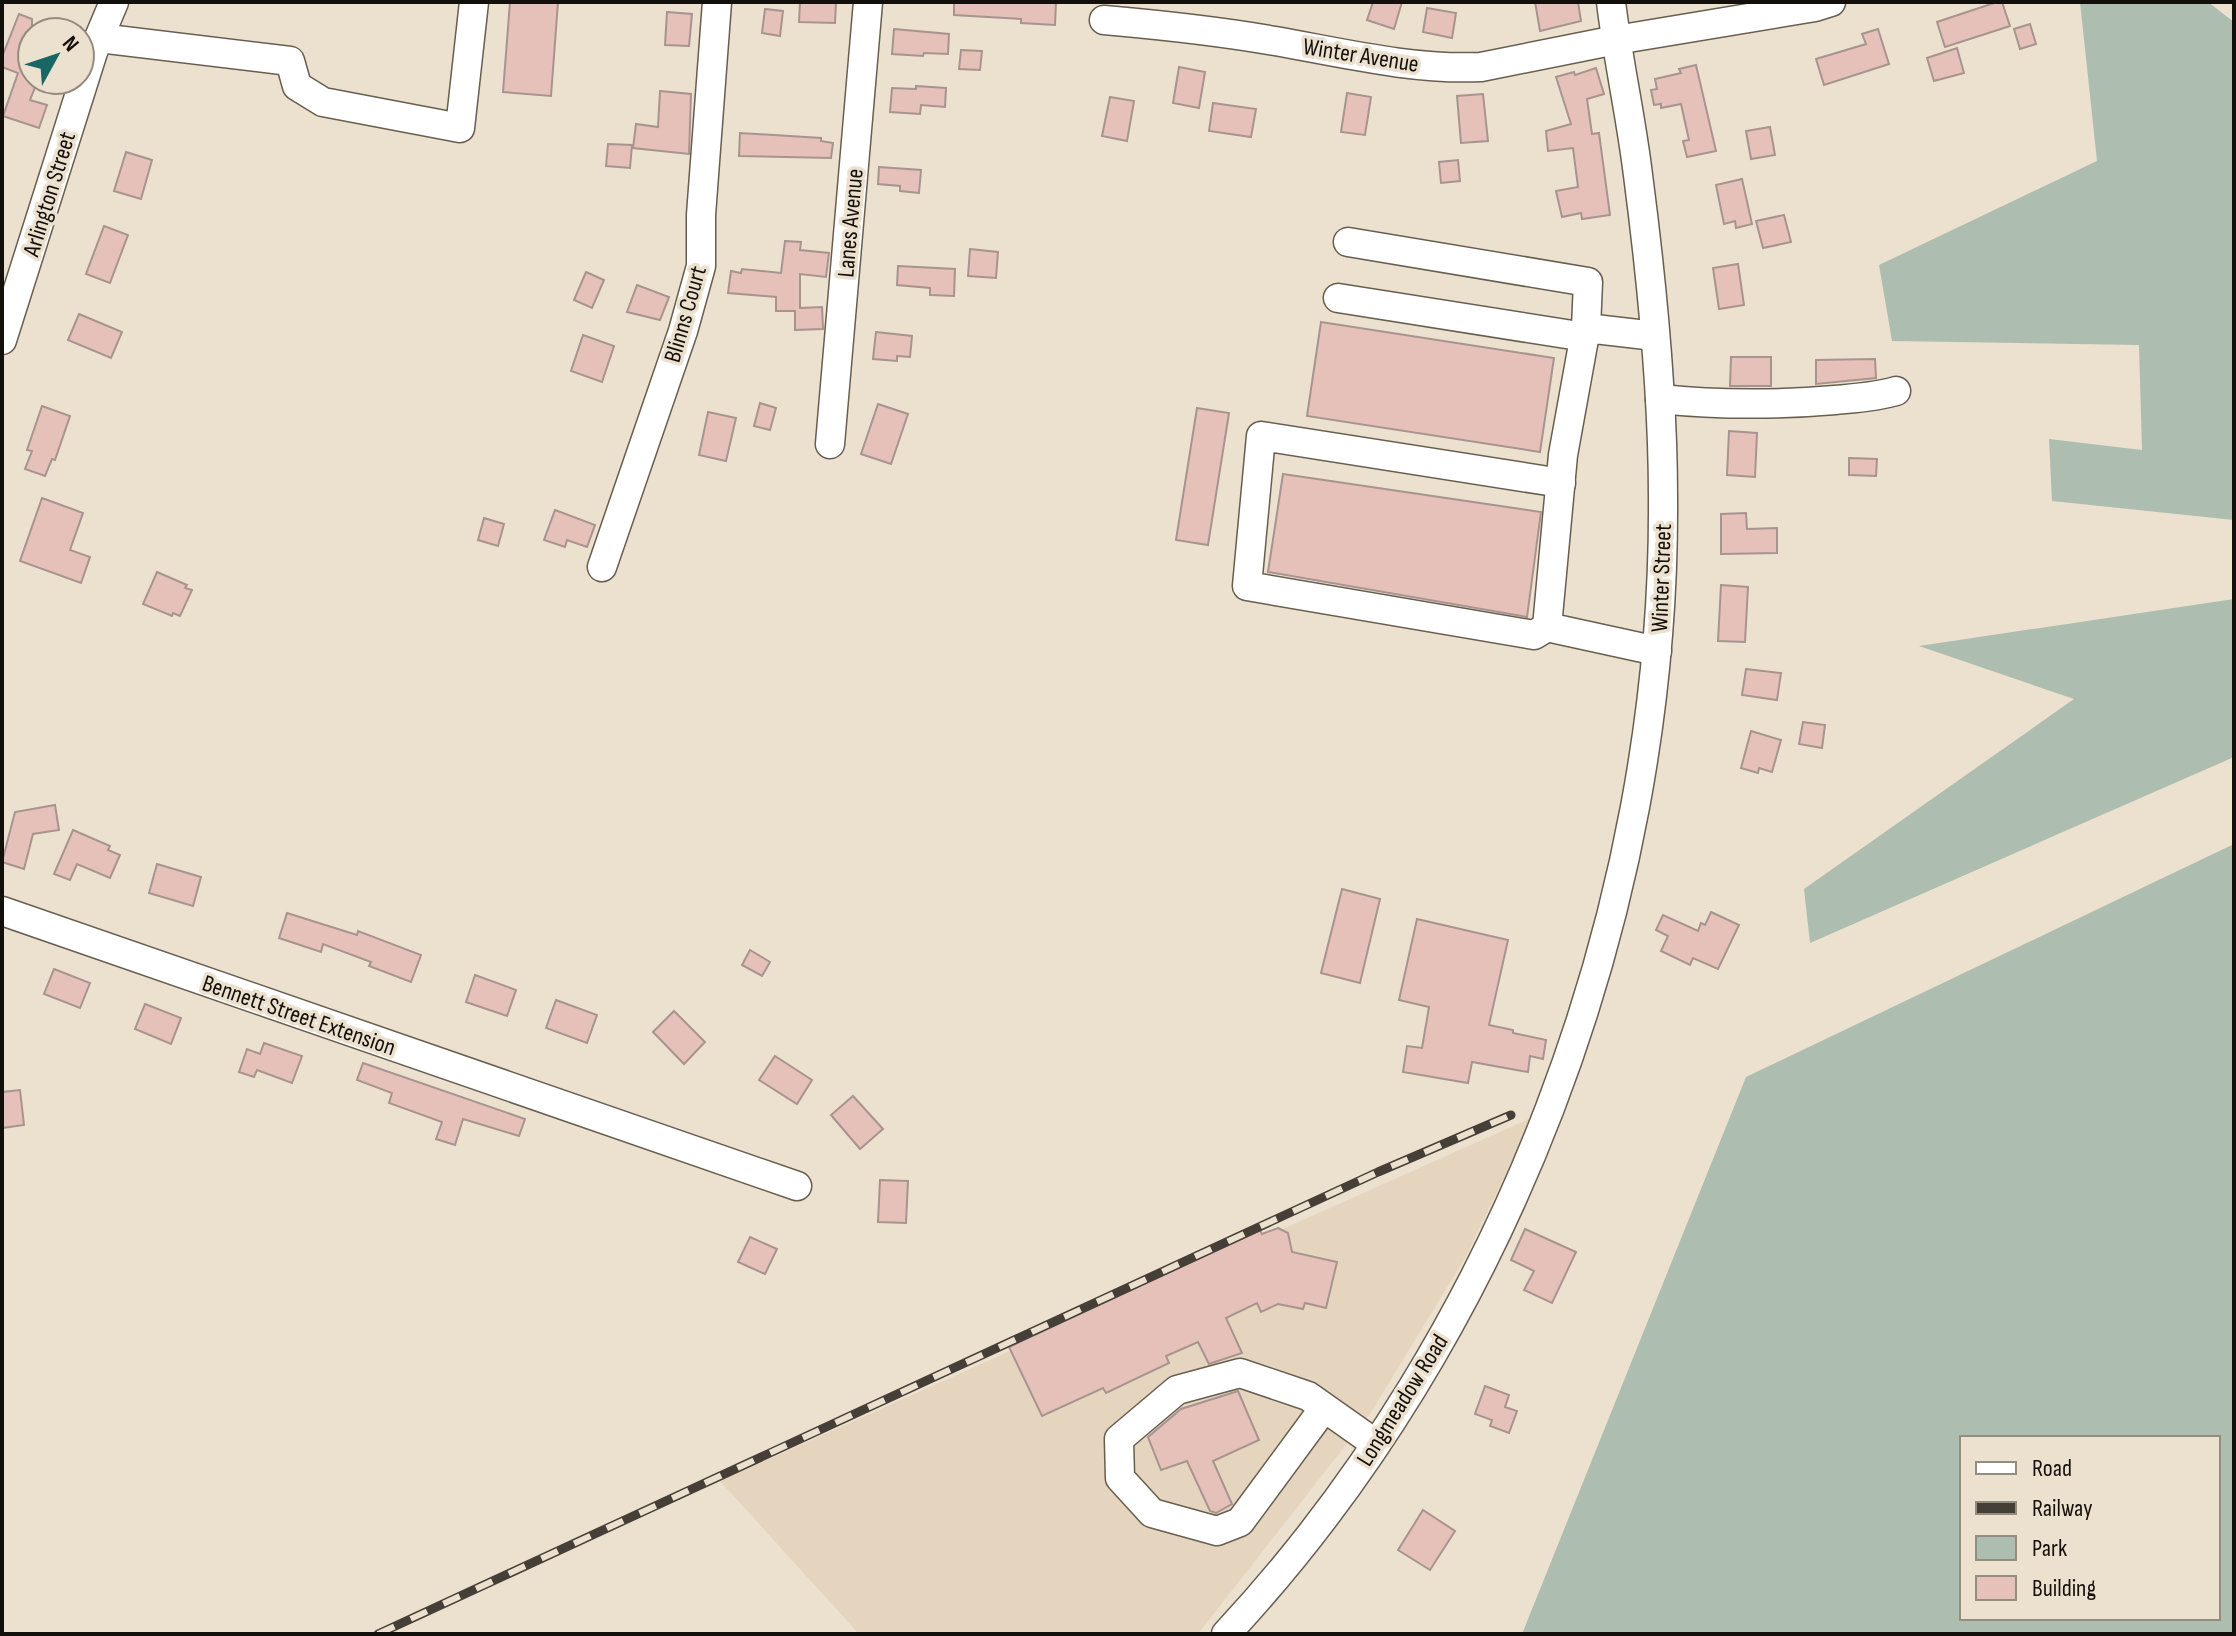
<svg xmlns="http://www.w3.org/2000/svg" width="2236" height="1636" font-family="'Sofia Sans Condensed',sans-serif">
<rect width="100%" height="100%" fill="#ece0cf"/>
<path fill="#e5d5be" d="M1533,1117L1465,1258L1370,1414L1198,1634H859L720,1481Z"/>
<g fill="#adbdaf" fill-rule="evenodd">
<path d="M2080,2H2208L2234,22V520L2052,501L2049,439L2142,450L2139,345L1892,341L1879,265L2097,161Z"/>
<path d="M2234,599V757L1810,943L1804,889L2074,699L1919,646Z"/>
<path d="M2234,844V1634H1522L1746,1077ZM1962,1438H2218V1618H1962Z"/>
</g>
<g fill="#e5c1b9" stroke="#a8948f" stroke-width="2">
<path d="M510,2H558L551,96L503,92Z"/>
<path d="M800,2H836L835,23L799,22Z"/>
<path d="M954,2H1056L1055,25L1021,23V19L954,15Z"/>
<path d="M1373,2H1402L1394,29L1367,20Z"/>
<path d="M1535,2H1578L1581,21L1540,31Z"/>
<path d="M1997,2H2002L2010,26L1945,47L1937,22Z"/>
<path d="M1427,8L1456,13L1452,38L1423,32Z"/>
<path d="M765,9L783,11L780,36L762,33Z"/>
<path d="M667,12L692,14L689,46L665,45Z"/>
<path d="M19,14L32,19V80H38L30,100L47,105L39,128L3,116L18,73L2,67V57Z"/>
<path d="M2030,24L2036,44L2020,49L2014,29Z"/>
<path d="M894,29L949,34L948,54L924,53L923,56L892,54Z"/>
<path d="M1878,29L1889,64L1824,85L1816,59L1866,44L1862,34Z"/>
<path d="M1957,48L1964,73L1934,81L1927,58Z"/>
<path d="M961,50L982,51L980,70L959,69Z"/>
<path d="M1696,65L1716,151L1687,157L1683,141L1689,140L1681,104L1661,108V104L1654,105L1651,90L1657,89L1655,79L1681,73L1679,69Z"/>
<path d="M1179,67L1205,72L1199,108L1173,103Z"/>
<path d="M1596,68L1604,94L1587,99L1592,134L1599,133L1610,215L1582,219L1581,213L1562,217L1556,191L1578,187L1573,148L1548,151L1546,131L1571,124L1556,77L1574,72L1575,75Z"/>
<path d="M916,86L946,88L945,107L921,105L920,114L890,112L892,88L916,89Z"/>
<path d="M660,91L691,94L689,154L633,148L636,124L658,127Z"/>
<path d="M1347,93L1371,97L1365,135L1341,132Z"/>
<path d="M1483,94L1488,141L1461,143L1457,96Z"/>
<path d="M1110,97L1134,101L1127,141L1102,136Z"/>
<path d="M1213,103L1256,109L1251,137L1209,131Z"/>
<path d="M1770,127L1775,155L1751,159L1746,131Z"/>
<path d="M740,133L821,138V141L833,143L831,158L739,156Z"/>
<path d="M608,144L632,145L630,168L606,166Z"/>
<path d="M126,152L152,160L141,199L114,191Z"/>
<path d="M1458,160L1460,181L1441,183L1439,162Z"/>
<path d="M879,167L921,170L919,193L900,191V186L878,184Z"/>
<path d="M1742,179L1752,224L1736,228L1735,221L1724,224L1716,185Z"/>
<path d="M1784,215L1791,242L1763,248L1756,221Z"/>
<path d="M104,226L128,235L110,283L86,274Z"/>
<path d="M785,241L801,242L800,250L829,253L826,277L800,274V308L822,307L823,329L795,330V311H776V297L728,293L731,271L741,273L742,269L781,273Z"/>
<path d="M970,249L998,252L996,278L968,276Z"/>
<path d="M1738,264L1744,305L1719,309L1713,268Z"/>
<path d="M898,266L955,269L954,296L930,295V288L897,285Z"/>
<path d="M586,272L604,280L592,308L574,300Z"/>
<path d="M637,285L669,297L660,320L627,312Z"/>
<path d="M79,314L122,332L111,358L68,340Z"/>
<path d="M1321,322L1554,358L1540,452L1307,416Z"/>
<path d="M876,332L912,336L910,357L897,356V361L873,359Z"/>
<path d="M583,335L614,346L602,382L571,371Z"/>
<path d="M1731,357H1771V386H1730Z"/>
<path d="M1875,359L1876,378L1816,384V360Z"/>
<path d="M760,403L776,408L770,430L754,426Z"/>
<path d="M878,404L908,414L891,464L861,454Z"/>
<path d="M42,406L70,416L55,460L52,459L45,476L25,469L32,451L27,450Z"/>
<path d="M1197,408L1229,413L1208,545L1176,540Z"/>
<path d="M708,412L736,418L726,461L699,455Z"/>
<path d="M1729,431L1757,433L1755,477L1727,475Z"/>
<path d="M1849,458L1877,459L1876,476L1849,475Z"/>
<path d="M1283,474L1541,512L1527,617L1268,572Z"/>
<path d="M42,498L83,513L70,550L90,557L81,583L20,561Z"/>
<path d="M555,510L595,525L587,547L567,540L565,547L544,540Z"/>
<path d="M1746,513L1747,529L1777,528V553L1721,554V514Z"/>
<path d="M484,518L504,524L498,546L478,540Z"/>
<path d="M157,572L187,585L185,588L192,590L180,616L173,613L172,616L143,604Z"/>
<path d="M1721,585L1748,587L1745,642L1718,641Z"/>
<path d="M1746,669L1781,673L1777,700L1742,695Z"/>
<path d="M1803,722L1825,725L1822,748L1799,744Z"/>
<path d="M1751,731L1781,740L1772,772L1759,768L1758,773L1741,768Z"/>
<path d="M55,805L59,830L33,834L24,869L2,862L15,812Z"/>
<path d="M73,830L110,846L108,850L120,855L110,878L77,864L70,880L54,874Z"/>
<path d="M157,864L201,877L193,906L149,893Z"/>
<path d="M1342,889L1380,899L1360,983L1321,973Z"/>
<path d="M1711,912L1739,925L1718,969L1693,958L1690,965L1661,951L1668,936L1656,930L1663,915L1698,931L1701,923L1705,925Z"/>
<path d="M287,913L357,935L358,931L421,955L411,982L369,966L371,962L323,944L321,952L279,938Z"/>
<path d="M1417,919L1508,940L1489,1025L1513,1030V1033L1546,1040L1543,1059L1530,1056L1528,1072L1472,1062L1468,1083L1403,1072L1407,1046L1422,1048L1429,1007L1399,1000Z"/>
<path d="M750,950L770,962L762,976L742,965Z"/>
<path d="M54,969L90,983L80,1008L44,994Z"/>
<path d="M475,975L516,990L507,1016L466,1002Z"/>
<path d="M556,1000L597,1015L587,1043L546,1028Z"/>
<path d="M145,1004L181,1018L171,1044L135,1029Z"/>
<path d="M674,1011L705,1042L684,1064L653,1032Z"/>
<path d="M264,1043L302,1056L292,1083L257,1070L254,1077L239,1072L247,1049L260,1054Z"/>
<path d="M775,1056L812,1080L797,1104L759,1080Z"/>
<path d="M363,1063L525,1119L519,1136L463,1119L455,1145L436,1139L442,1122L389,1103L392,1093L357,1080Z"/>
<path d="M20,1090L24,1125L2,1128V1092Z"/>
<path d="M853,1096L883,1129L860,1149L831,1115Z"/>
<path d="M880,1180L908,1181L906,1223L878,1222Z"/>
<path d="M1278,1228L1288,1233L1292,1252L1337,1262L1326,1308L1305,1303L1303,1309L1278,1304L1261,1312L1257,1303L1226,1318L1242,1353L1209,1364L1198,1342L1166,1356L1169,1363L1106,1393L1103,1388L1042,1416L1009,1347L1260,1230L1262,1234Z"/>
<path d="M1525,1229L1576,1252L1552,1303L1524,1290L1534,1271L1511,1260Z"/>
<path d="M750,1237L777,1249L765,1274L738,1262Z"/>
<path d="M1485,1386L1509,1395L1505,1407L1517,1411L1509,1433L1490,1426L1492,1420L1475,1414Z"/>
<path d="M1238,1391L1259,1440L1213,1461L1232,1504L1216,1513L1210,1511L1187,1461L1161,1470L1148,1437L1181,1409Z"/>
<path d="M1423,1510L1455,1531L1430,1570L1398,1550Z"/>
</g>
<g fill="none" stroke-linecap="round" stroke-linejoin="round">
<g stroke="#685e50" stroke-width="31">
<g id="minor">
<path d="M1104,20C1161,25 1218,31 1275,41C1343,53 1412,70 1481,67L1616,40L1815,7L1831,2"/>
<path d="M99,38L290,61L297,86L323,102L460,128L474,2"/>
<path d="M1348,242L1588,282L1586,328"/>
<path d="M1338,298L1585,337"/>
<path d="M1655,336L1586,328L1563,455L1547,627L1657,651"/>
<path d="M2,340L93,52L114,2"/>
<path d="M1660,399C1718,405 1776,405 1835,400C1856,398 1876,397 1896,391"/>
<path d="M830,444L868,2"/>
<path d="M602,567L683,331L701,266V215L717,2"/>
<path d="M1547,627L1534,635L1247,586L1261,436L1561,483"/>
<path d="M2,911L797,1186"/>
<path d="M1324,1408L1240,1522L1217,1531L1152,1513L1120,1478L1119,1439L1177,1390L1240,1373L1308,1396L1376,1444"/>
<path d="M1226,1634C1505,1335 1666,907 1663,498C1663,391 1652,282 1638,175C1631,117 1618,60 1611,2"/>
</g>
</g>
<use href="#minor" stroke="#fff" stroke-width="28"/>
<g stroke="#453f37" stroke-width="9">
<path id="rail" d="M378,1634L1378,1172L1511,1115"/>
</g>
<use href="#rail" stroke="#ece0cf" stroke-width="6" stroke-dasharray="18" stroke-linecap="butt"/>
</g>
<g text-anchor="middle" stroke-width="7" stroke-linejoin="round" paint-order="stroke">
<g font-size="24" fill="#130f0a" stroke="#ece0cf">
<text transform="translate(1361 55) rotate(9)" y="8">Winter Avenue</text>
<text transform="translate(49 194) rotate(-73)" y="8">Arlington Street</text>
<text transform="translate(850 223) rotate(-85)" y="8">Lanes Avenue</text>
<text transform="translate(685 314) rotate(-74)" y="8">Blinns Court</text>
<text transform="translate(1661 578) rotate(-88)" y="8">Winter Street</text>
<text transform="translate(299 1015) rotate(19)" y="8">Bennett Street Extension</text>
<text transform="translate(1402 1400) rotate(-58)" y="8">Longmeadow Road</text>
</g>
</g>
<rect width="2236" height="1636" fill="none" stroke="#130f0a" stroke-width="8"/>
<rect x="1960" y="1436" width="260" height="184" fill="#ece0cf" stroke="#958c80" stroke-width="2"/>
<rect x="1976" y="1462" width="40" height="12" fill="#ffffff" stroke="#958c80" stroke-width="2"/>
<text x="2032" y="1476" font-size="24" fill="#130f0a">Road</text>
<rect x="1976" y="1502" width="40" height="12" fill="#453f37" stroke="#958c80" stroke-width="2"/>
<text x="2032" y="1516" font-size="24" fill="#130f0a">Railway</text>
<rect x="1976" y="1536" width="40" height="24" fill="#adbdaf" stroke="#958c80" stroke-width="2"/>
<text x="2032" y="1556" font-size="24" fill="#130f0a">Park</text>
<rect x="1976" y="1576" width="40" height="24" fill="#e5c1b9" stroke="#958c80" stroke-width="2"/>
<text x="2032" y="1596" font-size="24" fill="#130f0a">Building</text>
<g transform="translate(56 56) rotate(50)"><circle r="38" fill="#ece0cf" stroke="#958c80" stroke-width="2"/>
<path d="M0-6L14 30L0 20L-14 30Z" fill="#196764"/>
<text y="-12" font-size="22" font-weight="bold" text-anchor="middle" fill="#130f0a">N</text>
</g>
</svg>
